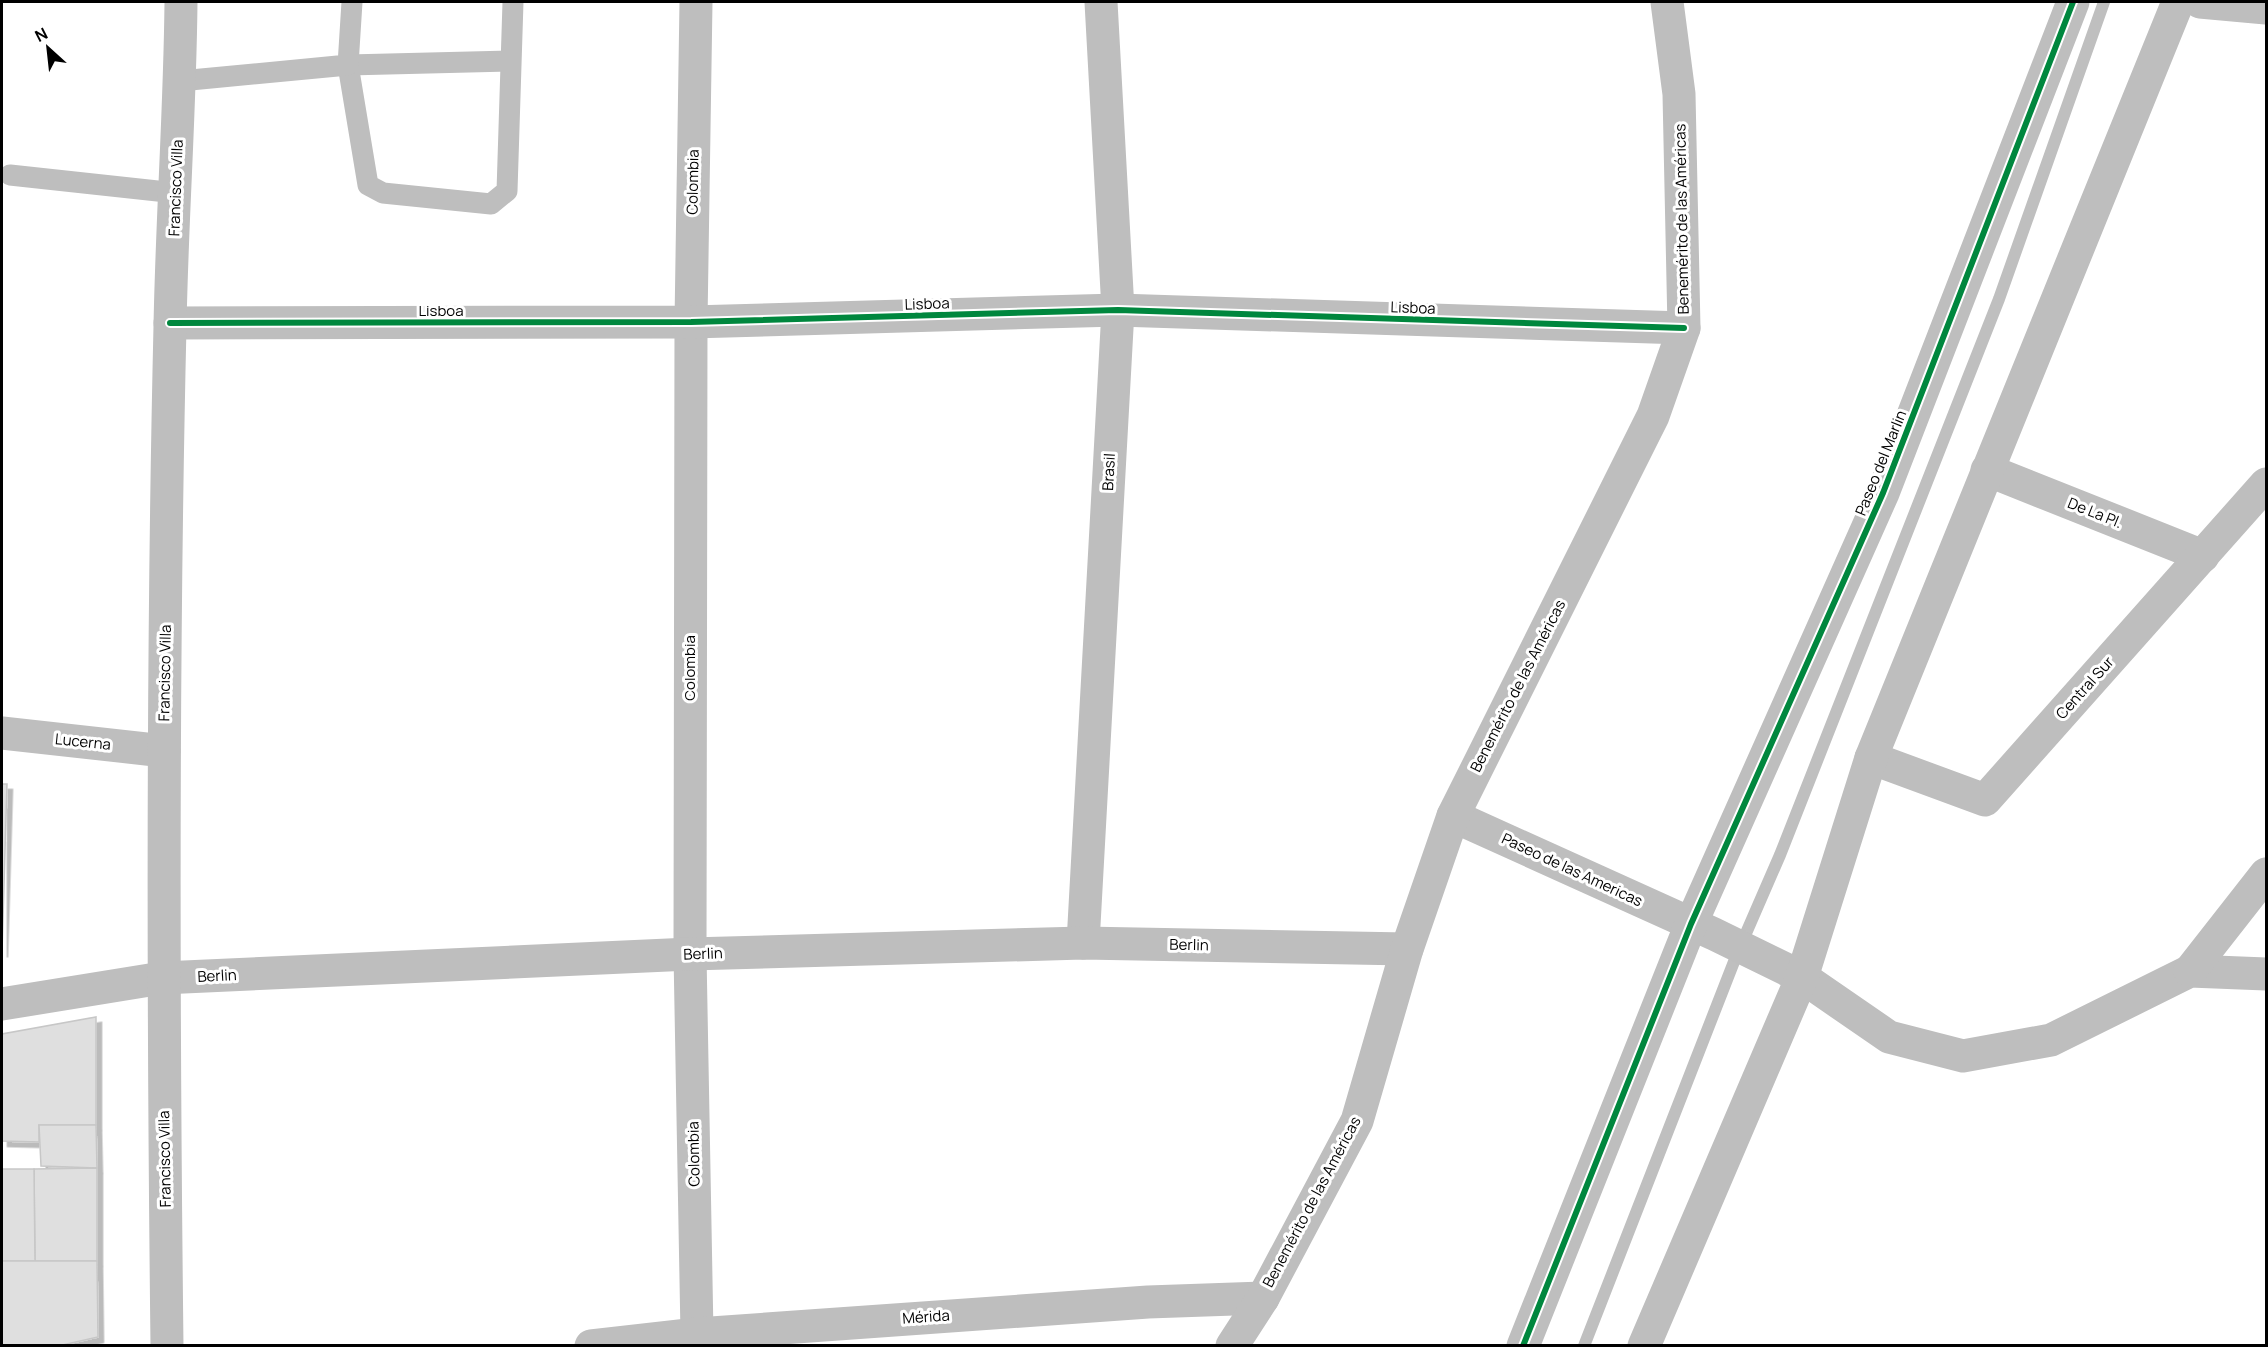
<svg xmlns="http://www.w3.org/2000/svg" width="2268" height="1347" font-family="Manrope,sans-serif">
<defs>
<filter id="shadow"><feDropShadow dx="5.5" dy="5.5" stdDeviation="0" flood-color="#0004"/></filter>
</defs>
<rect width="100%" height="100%" fill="#fff"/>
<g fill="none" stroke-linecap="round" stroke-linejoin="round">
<path stroke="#bfbfbf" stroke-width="12" d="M1584,1346L1737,954L1780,855L1999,299L2104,2"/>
</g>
<g fill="#dfdfdf" stroke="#c7c7c7" stroke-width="1.5" filter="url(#shadow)">
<path d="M2,784H7L2,952Z"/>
<path d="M96,1017V1125H39V1142L2,1141V1034Z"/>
<path d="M39,1125H96L97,1168L41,1166Z"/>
<path d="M97,1168V1261H35L34,1169Z"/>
<path d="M2,1169H34L35,1261H2Z"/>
<path d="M2,1261H97L98,1337L58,1346H2Z"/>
</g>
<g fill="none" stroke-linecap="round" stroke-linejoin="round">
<g stroke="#bebebe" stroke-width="21">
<path d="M511,61L348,65L368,185L383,193L491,204L507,191L513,2"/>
<path d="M180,81L348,65L352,2"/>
<path d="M10,175L176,193"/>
</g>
<g stroke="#bebebe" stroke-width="33">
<path d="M696,2L691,322L690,954L697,1334"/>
<path d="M2200,2L2266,8"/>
<path d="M170,323L691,322L1118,310L1684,328"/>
<path d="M1987,470L2203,556"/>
<path d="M2,733L164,751"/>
<path d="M1871,758L1985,800L2266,484"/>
<path d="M1453,816L1714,934L1802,977L1889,1037L1963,1056L2051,1040L2190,971L2266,974"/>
<path d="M1083,943L1118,310L1101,2"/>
<path d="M2190,971L2266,874"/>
<path d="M2,1004L162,978L690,954L1083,943L1407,949"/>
<path d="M591,1346L697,1334L1148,1302L1263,1298"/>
<path d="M1232,1346L1263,1298L1357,1121L1407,949L1453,816L1653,416L1684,328L1679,94L1667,2"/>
<path d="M1523,1346L1691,924L1883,493L2073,2"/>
<path d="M1644,1346L1802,977L1871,758L2178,2"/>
</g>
<path stroke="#bebebe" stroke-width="33" d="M167,1346C163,1005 162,666 170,326C172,217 180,110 181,2"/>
<g stroke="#fff" stroke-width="10">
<g id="cycleway">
<path d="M170,323L691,322L1118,310L1684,328"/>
<path d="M1523,1346L1691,924L1883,493L2073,2"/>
</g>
</g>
<use href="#cycleway" stroke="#00873e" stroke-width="6"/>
</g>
<g text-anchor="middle" stroke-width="6" stroke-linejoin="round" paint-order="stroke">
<g font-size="15" fill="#000" stroke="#fff">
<text transform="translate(693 182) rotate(-89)" y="5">Colombia</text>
<text transform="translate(176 188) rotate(-88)" y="5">Francisco Villa</text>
<text transform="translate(1682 219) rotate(-91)" y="5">Benemérito de las Américas</text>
<text transform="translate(927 304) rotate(-2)" y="5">Lisboa</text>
<text transform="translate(1413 308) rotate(2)" y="5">Lisboa</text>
<text x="441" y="316">Lisboa</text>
<text transform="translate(1881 463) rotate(-68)" y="5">Paseo del Marlin</text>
<text transform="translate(1109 472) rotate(-87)" y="5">Brasil</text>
<text transform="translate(2095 513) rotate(22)" y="5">De La Pl.</text>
<text transform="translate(690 668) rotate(-90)" y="5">Colombia</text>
<text transform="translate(165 673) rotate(-89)" y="5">Francisco Villa</text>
<text transform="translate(1518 686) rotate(-63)" y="5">Benemérito de las Américas</text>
<text transform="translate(2085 688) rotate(-48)" y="5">Central Sur</text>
<text transform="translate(83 742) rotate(6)" y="5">Lucerna</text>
<text transform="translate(1572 870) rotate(25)" y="5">Paseo de las Americas</text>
<text transform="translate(1189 945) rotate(1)" y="5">Berlin</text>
<text transform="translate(703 954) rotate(-2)" y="5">Berlin</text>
<text transform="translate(217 976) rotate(-3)" y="5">Berlin</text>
<text transform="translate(694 1154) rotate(-91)" y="5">Colombia</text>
<text transform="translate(165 1159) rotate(-91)" y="5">Francisco Villa</text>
<text transform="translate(1312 1202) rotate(-62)" y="5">Benemérito de las Américas</text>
<text transform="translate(926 1317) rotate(-4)" y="5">Mérida</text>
</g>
</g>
<rect width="2268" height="1347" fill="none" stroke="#000000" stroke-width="6"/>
<g transform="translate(48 48) rotate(333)" stroke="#ffffff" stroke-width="4.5" paint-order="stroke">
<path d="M0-4.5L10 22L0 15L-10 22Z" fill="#000000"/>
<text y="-9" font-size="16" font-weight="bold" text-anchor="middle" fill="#000000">N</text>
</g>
</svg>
